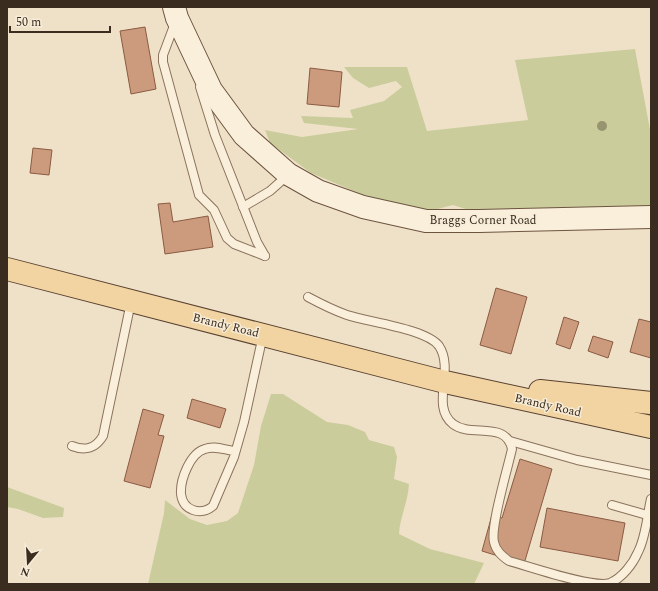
<svg xmlns="http://www.w3.org/2000/svg" width="658" height="591" font-family="Spectral,serif">
<rect width="100%" height="100%" fill="#efe1c8"/>
<g fill="#cacd9b">
<path d="M635,49L651,135V213L472,211L453,205L430,211L387,205L311,173L270,143L265,130L302,137L358,129L304,123L301,116L353,118L350,110L384,101L402,87L396,81L369,88L353,78L344,67H407L427,131L528,120L515,60Z"/>
<path d="M271,394H283L327,422L348,425L365,432L369,440L394,447L397,457L394,479L409,484C408,502 400,517 399,534L430,549L484,563L474,584H148L164,513L165,500L190,519L207,525L227,521L238,513L254,465L261,426Z"/>
<path d="M7,487L64,508L63,517L43,518L18,509L7,507Z"/>
</g>
<g fill="#cc9b7e" stroke="#8a5b42">
<path d="M145,27L156,89L131,94L120,31Z"/>
<path d="M310,68L342,72L339,107L307,104Z"/>
<path d="M33,148L52,150L49,175L30,173Z"/>
<path d="M170,203L173,222L208,216L213,247L165,254L158,204Z"/>
<path d="M496,288L527,297L511,354L480,345Z"/>
<path d="M564,317L579,322L570,349L556,344Z"/>
<path d="M639,319L651,322V358L630,352Z"/>
<path d="M593,336L613,342L608,358L588,351Z"/>
<path d="M192,399L226,409L220,428L187,418Z"/>
<path d="M143,409L164,415L158,435L164,436L150,488L124,481Z"/>
<path d="M520,459L552,469L524,564L482,551L492,515L502,518Z"/>
<path d="M547,508L625,523L618,561L540,547Z"/>
</g>
<g fill="none" stroke-linecap="round" stroke-linejoin="round">
<g stroke="#8b735d" stroke-width="10">
<g id="lane">
<path d="M175,23L163,55V62L199,195L214,210L227,238L234,244L265,256"/>
<path d="M200,87L215,135L257,242L265,256"/>
<path d="M243,207L270,191L288,175"/>
<path d="M308,297C321,304 333,310 347,315C368,322 427,329 439,346C455,370 430,406 453,424C471,438 506,420 512,449C508,467 490,527 494,542C496,551 502,556 509,561C528,566 594,589 610,583C622,578 633,564 638,552C646,537 647,516 651,499"/>
<path d="M510,441L577,460L651,475"/>
<path d="M72,446C85,451 95,449 103,436L131,302"/>
<path d="M235,451C225,450 214,445 205,449C190,453 180,480 181,494C183,511 201,516 213,506L234,457L244,422L263,335"/>
<path d="M612,505L647,515"/>
</g>
</g>
<g stroke="#6d5440" stroke-width="24">
<path id="secondary" d="M174,7L177,18L211,90L244,135L288,174L318,191L363,207L426,221H479L651,217"/>
</g>
<g stroke="#594130" stroke-width="24">
<g id="primary">
<path d="M7,269L445,382L651,427"/>
<path d="M540,391L651,403"/>
</g>
</g>
<use href="#lane" stroke="#f9efdb" stroke-width="8"/>
<use href="#secondary" stroke="#f9efdb" stroke-width="22"/>
<use href="#primary" stroke="#f1d4a1" stroke-width="22"/>
</g>
<circle fill="#96956f" cx="602" cy="126" r="5"/>
<g text-anchor="middle" stroke-width="3" stroke-linejoin="round" paint-order="stroke">
<g font-size="12" fill="#3b2c20" stroke="#f6ecd7">
<text x="483" y="224">Braggs Corner Road</text>
<text transform="translate(226 325) rotate(14)" y="4">Brandy Road</text>
<text transform="translate(548 405) rotate(13)" y="4">Brandy Road</text>
</g>
</g>
<rect width="658" height="591" fill="none" stroke="#3b2c20" stroke-width="16"/>
<g transform="translate(28 563) rotate(198)" stroke="#f6ecd7" stroke-width="3" paint-order="stroke">
<path d="M0-3L7 15L0 10L-7 15Z" fill="#3b2c20"/>
<text y="-6" font-size="11" font-weight="bold" text-anchor="middle" fill="#3b2c20">N</text>
</g>
<path d="M10 26v6h100v-6" fill="none" stroke="#3b2c20" stroke-width="2"/>
<text x="16" y="26" font-size="12" fill="#3b2c20" stroke="#f6ecd7" stroke-width="3" paint-order="stroke">50 m</text>
</svg>
